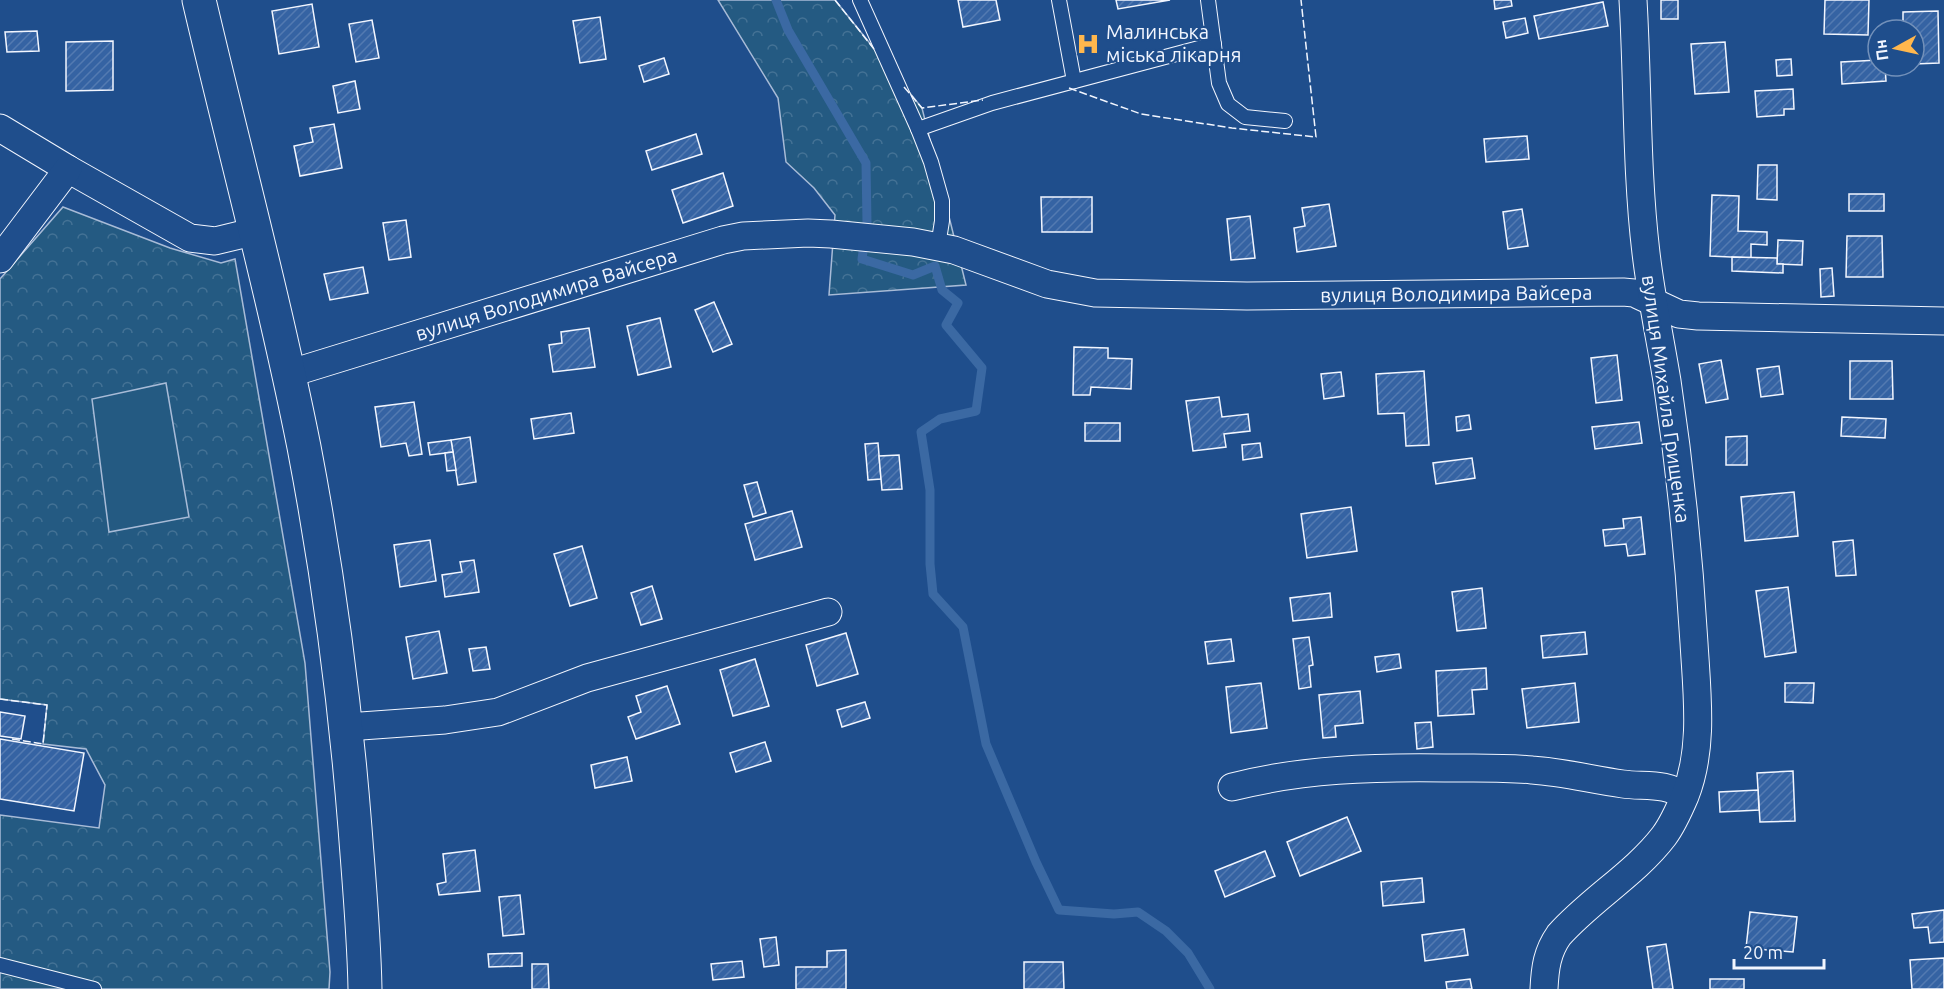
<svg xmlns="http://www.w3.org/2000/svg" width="1944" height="989" font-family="Ubuntu,sans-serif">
<defs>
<pattern id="forest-crowns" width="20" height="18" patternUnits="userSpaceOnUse" patternTransform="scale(1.5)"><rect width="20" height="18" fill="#245a82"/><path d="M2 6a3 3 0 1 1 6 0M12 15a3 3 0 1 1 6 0" fill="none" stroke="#447295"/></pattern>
<pattern id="building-hatch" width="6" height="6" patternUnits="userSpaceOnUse" patternTransform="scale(1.5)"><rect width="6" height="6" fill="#3563a3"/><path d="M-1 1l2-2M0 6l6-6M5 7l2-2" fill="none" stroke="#537ab1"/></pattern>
</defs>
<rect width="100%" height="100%" fill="#1f4e8c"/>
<g fill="url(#forest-crowns)" stroke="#a8bbd7" stroke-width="1.5">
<path d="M718,0H835L922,108L966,285L829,295L835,215L814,188L786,162L778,98Z"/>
<path d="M63,207L170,248L221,263L235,259L305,663L330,972L329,989H0V815L99,828L105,785L86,749L43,744L47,705L0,699V279Z"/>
</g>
<path fill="#245a82" stroke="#a8bbd7" stroke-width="1.5" d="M166,383L189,517L109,532L92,399Z"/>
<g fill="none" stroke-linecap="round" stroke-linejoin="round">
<path stroke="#3b69a3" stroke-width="9" d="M776,0L788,30L866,163L867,223L862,259L913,275L935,266L942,290L958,303L946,325L982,368L976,411L940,419L921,432L930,490V564L933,594L963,627L986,744L1036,862L1059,910L1114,914L1138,912L1166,931L1188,953L1210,989"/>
</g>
<g fill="url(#building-hatch)" stroke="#f2f6ff" stroke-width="1.5">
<path d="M958,0H996L1000,20L963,27Z"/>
<path d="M1116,0H1170L1118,9Z"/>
<path d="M1494,0H1511L1512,6L1495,9Z"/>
<rect x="1661" y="0" width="17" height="19"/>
<path d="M1825,0H1869L1868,35L1824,34Z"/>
<path d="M1603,2L1608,26L1539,39L1534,16Z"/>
<path d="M312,4L319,47L279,54L272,11Z"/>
<path d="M1938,11L1939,63L1914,64V30H1903V12Z"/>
<path d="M600,17L606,59L580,63L573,21Z"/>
<path d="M1525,18L1528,33L1506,38L1503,22Z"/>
<path d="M372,20L379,58L356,62L349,24Z"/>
<path d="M37,31L39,51L7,52L5,32Z"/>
<path d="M113,41V90L66,91V42Z"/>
<path d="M1725,42L1729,92L1695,94L1691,44Z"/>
<path d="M664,58L669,74L644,82L639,66Z"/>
<path d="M1791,59L1792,75L1777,76L1776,60Z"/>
<path d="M1878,60V66H1885L1886,81L1842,84L1841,62Z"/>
<path d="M355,81L360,109L338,113L333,86Z"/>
<path d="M1793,89L1794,109H1784V115L1757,117L1755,91Z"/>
<path d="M334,124L342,168L300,176L294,146L313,142L310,128Z"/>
<path d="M696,134L702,154L652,170L646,151Z"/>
<path d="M1527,136L1529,159L1486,162L1484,139Z"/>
<path d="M1758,165H1777V200L1757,199Z"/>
<path d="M723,173L733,206L683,223L672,190Z"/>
<rect x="1849" y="194" width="35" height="17"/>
<path d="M1712,195L1739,196L1738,231L1767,232V245L1751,244V258L1710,256Z"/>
<path d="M1041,197H1092V232H1042Z"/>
<path d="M1329,204L1336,246L1297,252L1294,228L1305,226L1302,208Z"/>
<path d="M1522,209L1528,246L1508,249L1503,212Z"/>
<path d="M1250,216L1255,258L1231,260L1227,219Z"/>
<path d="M406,220L411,257L389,260L383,223Z"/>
<path d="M1847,236H1882L1883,277H1846Z"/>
<path d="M1778,240L1803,241L1802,265L1777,264Z"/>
<path d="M1732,257L1777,258V264H1783V273L1732,271Z"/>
<path d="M363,267L368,293L330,300L324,274Z"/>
<path d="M1832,268L1834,296L1821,297L1820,269Z"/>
<path d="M714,302L732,344L713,352L695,310Z"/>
<path d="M660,318L671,367L638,375L627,326Z"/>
<path d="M589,328L595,367L553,372L549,345L562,343L561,332Z"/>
<path d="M1074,347L1108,348V358L1132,359L1131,389L1091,387L1090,395H1073Z"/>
<path d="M1617,355L1622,400L1596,403L1591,358Z"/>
<path d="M1721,360L1728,399L1706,403L1699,364Z"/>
<path d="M1850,361H1892L1893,399H1850Z"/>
<path d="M1779,366L1783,394L1761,397L1757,369Z"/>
<path d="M1424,371L1429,445L1406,446L1404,413L1378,414L1376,374Z"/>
<path d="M1341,372L1344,396L1324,399L1321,374Z"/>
<path d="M1219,397L1222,417L1248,414L1250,431L1224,434L1226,447L1193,451L1186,401Z"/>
<path d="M414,402L422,454L409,456L406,443L381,447L375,407Z"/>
<path d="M571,413L574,433L534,439L531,419Z"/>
<path d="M1469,415L1471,429L1457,431L1456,417Z"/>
<path d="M1842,417L1886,419L1885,438L1841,436Z"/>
<path d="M1639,422L1642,443L1595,449L1592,427Z"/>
<rect x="1085" y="423" width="35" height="18"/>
<path d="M1747,436V465H1726V437Z"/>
<path d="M470,437L476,482L458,485L451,440Z"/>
<path d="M451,440L453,452L430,455L428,443Z"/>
<path d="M878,443L881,479L868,480L865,444Z"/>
<path d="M1260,443L1262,457L1243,460L1242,445Z"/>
<path d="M453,452L456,470L447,471L445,453Z"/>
<path d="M899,455L902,489L882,490L879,456Z"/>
<path d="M1472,458L1475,478L1436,484L1433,463Z"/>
<path d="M757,482L766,513L753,517L744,485Z"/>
<path d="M1794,492L1798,536L1745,541L1741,497Z"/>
<path d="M1351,507L1357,551L1307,558L1301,514Z"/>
<path d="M792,511L802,547L755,560L745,524Z"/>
<path d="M1641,517L1645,554L1628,556L1626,544L1605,546L1603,530L1624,528L1623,519Z"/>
<path d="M430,540L436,581L400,587L394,545Z"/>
<path d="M1853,540L1856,575L1836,576L1833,542Z"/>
<path d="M582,546L597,598L570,606L554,554Z"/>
<path d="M474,560L479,592L445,597L442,575L462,572L460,562Z"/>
<path d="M652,586L662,619L641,625L631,593Z"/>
<path d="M1788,587L1796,652L1765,657L1756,591Z"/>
<path d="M1482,588L1486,628L1457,631L1452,592Z"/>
<path d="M1330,593L1332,617L1293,621L1290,598Z"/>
<path d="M439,631L447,673L413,679L406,637Z"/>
<path d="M1585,632L1587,654L1543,658L1541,636Z"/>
<path d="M846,633L858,674L817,686L806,645Z"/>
<path d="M1309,637L1313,665L1309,666L1311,687L1299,689L1293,639Z"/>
<path d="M1231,639L1234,661L1208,664L1205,642Z"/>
<path d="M486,647L490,669L473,671L469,649Z"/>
<path d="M1399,654L1401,668L1377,672L1375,657Z"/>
<path d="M755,659L769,706L733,716L720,670Z"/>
<path d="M1486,668L1487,689L1472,690L1474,714L1438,716L1436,671Z"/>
<path d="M1261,683L1267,728L1231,733L1226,687Z"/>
<path d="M1575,683L1579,722L1527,728L1522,689Z"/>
<path d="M1785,683H1814L1813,703L1785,702Z"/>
<path d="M667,686L680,724L636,739L628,717L641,712L636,696Z"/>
<path d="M1360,691L1363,723L1335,726L1336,737L1323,738L1319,695Z"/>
<path d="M865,702L870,718L842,727L837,710Z"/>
<path d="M0,712L25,716L21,739L0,736Z"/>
<path d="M1431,722L1433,747L1417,749L1415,723Z"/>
<path d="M0,739L84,753L74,811L0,799Z"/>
<path d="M765,742L771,761L736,772L730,753Z"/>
<path d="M627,757L632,781L595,788L591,765Z"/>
<path d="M1793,771L1795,821L1760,822L1757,773Z"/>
<path d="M1758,790L1759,810L1720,812L1719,792Z"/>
<path d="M1347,817L1361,851L1300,876L1287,842Z"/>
<path d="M475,850L480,891L439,895L437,884L446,882L443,854Z"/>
<path d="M1265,851L1275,876L1225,897L1215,871Z"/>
<path d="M1422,878L1424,902L1383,906L1381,882Z"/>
<path d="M520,895L524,934L503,936L499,897Z"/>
<path d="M1944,910V942L1930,943L1928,927L1914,928L1912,914Z"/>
<path d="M1750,912L1797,917L1793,952L1746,948Z"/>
<path d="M1464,929L1468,955L1425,961L1422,935Z"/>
<path d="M776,937L779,965L764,967L760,939Z"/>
<path d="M1666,944L1673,989H1653L1647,947Z"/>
<path d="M846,950V989H796V967H827V951Z"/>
<path d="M522,953V966L489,967L488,954Z"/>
<path d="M1944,958V989H1912L1910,960Z"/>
<path d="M742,961L744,977L713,980L711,964Z"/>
<path d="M1024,962H1063L1064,989H1024Z"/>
<path d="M532,964H548L549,989H532Z"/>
<path d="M1470,979L1472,989H1447L1446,982Z"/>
<rect x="1710" y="979" width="34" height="10"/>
</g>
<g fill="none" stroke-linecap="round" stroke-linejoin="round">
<g stroke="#f2f6ff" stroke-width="16">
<g id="lane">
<path d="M860,0L918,129L931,162L942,201V221L938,246"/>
<path d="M1059,0L1074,81"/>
<path d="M1208,0L1219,83L1228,104L1245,117L1285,121"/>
<path d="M918,129L992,103L1214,44"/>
<path d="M0,965L94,989"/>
</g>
</g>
<g stroke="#f2f6ff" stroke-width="29">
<g id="street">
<path d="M0,128L68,169L190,238L215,241L256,231"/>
<path d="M0,259L68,169"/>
<path id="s1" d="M288,374L723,240L743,236L808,233L831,234L913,242L954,250L1047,284L1095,293L1247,296L1623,292L1634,293L1679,314L1698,316L1944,321"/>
<path d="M347,727L445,720L498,712L587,678L828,612"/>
<path d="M1232,787C1302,769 1374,767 1445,768C1474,768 1504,767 1532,770C1563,772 1593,780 1623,784C1643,787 1668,782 1684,797"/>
<path d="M1544,989C1545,968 1547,952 1559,935C1591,899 1635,874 1664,836C1673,824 1679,810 1685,796C1704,748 1697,694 1694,643C1689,556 1680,468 1667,381C1660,338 1651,296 1646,253C1636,169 1638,84 1633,0"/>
</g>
</g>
<g stroke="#f2f6ff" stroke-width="35">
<path id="secondary" d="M199,0C234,149 274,297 304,447C328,573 345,700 355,828C359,881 364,935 365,989"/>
</g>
<use href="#lane" stroke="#1f4e8c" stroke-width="14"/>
<use href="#street" stroke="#1f4e8c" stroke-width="27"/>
<use href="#secondary" stroke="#1f4e8c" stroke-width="33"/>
<g stroke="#f2f6ff" stroke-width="1.5" stroke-dasharray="8 3" stroke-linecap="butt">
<path d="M835,0L874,49"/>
<path d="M904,87L922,108L983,100"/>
<path d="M1069,88L1141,114L1232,128L1316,137L1301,0"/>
<path d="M0,699L47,705L43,744L12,739"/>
</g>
</g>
<defs>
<g id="hospital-bare" transform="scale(1.8)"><path d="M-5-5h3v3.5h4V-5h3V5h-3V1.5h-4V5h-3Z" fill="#ffb74d" stroke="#1f4e8c" stroke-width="2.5" paint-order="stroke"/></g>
</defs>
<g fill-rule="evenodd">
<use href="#hospital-bare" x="1088" y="44"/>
</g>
<g text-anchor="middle" stroke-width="4.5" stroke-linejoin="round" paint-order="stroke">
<g font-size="20" fill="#f2f6ff" stroke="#1f4e8c" text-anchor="start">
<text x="1106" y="39">Малинська<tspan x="1106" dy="23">міська лікарня</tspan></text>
</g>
<g font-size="20" fill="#f2f6ff" stroke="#1f4e8c">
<text dy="7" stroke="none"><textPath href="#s1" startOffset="1197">вулиця Володимира Вайсера</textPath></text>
<text dy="7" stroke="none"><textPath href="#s1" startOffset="270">вулиця Володимира Вайсера</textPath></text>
<text transform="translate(1666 399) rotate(82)" y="7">вулиця Михайла Грищенка</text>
</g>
</g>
<g transform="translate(1896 48) rotate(262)"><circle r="28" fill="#1f4e8c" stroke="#7391ba" stroke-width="1.5"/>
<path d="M0-4.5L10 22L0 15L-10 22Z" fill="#ffb74d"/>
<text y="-9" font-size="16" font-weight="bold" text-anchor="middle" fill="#f2f6ff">Пн</text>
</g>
<path d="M1734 959v9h90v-9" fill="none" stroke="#f2f6ff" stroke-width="3"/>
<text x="1743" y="959" font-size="18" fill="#f2f6ff" stroke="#1f4e8c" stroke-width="4.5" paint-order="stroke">20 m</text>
</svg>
